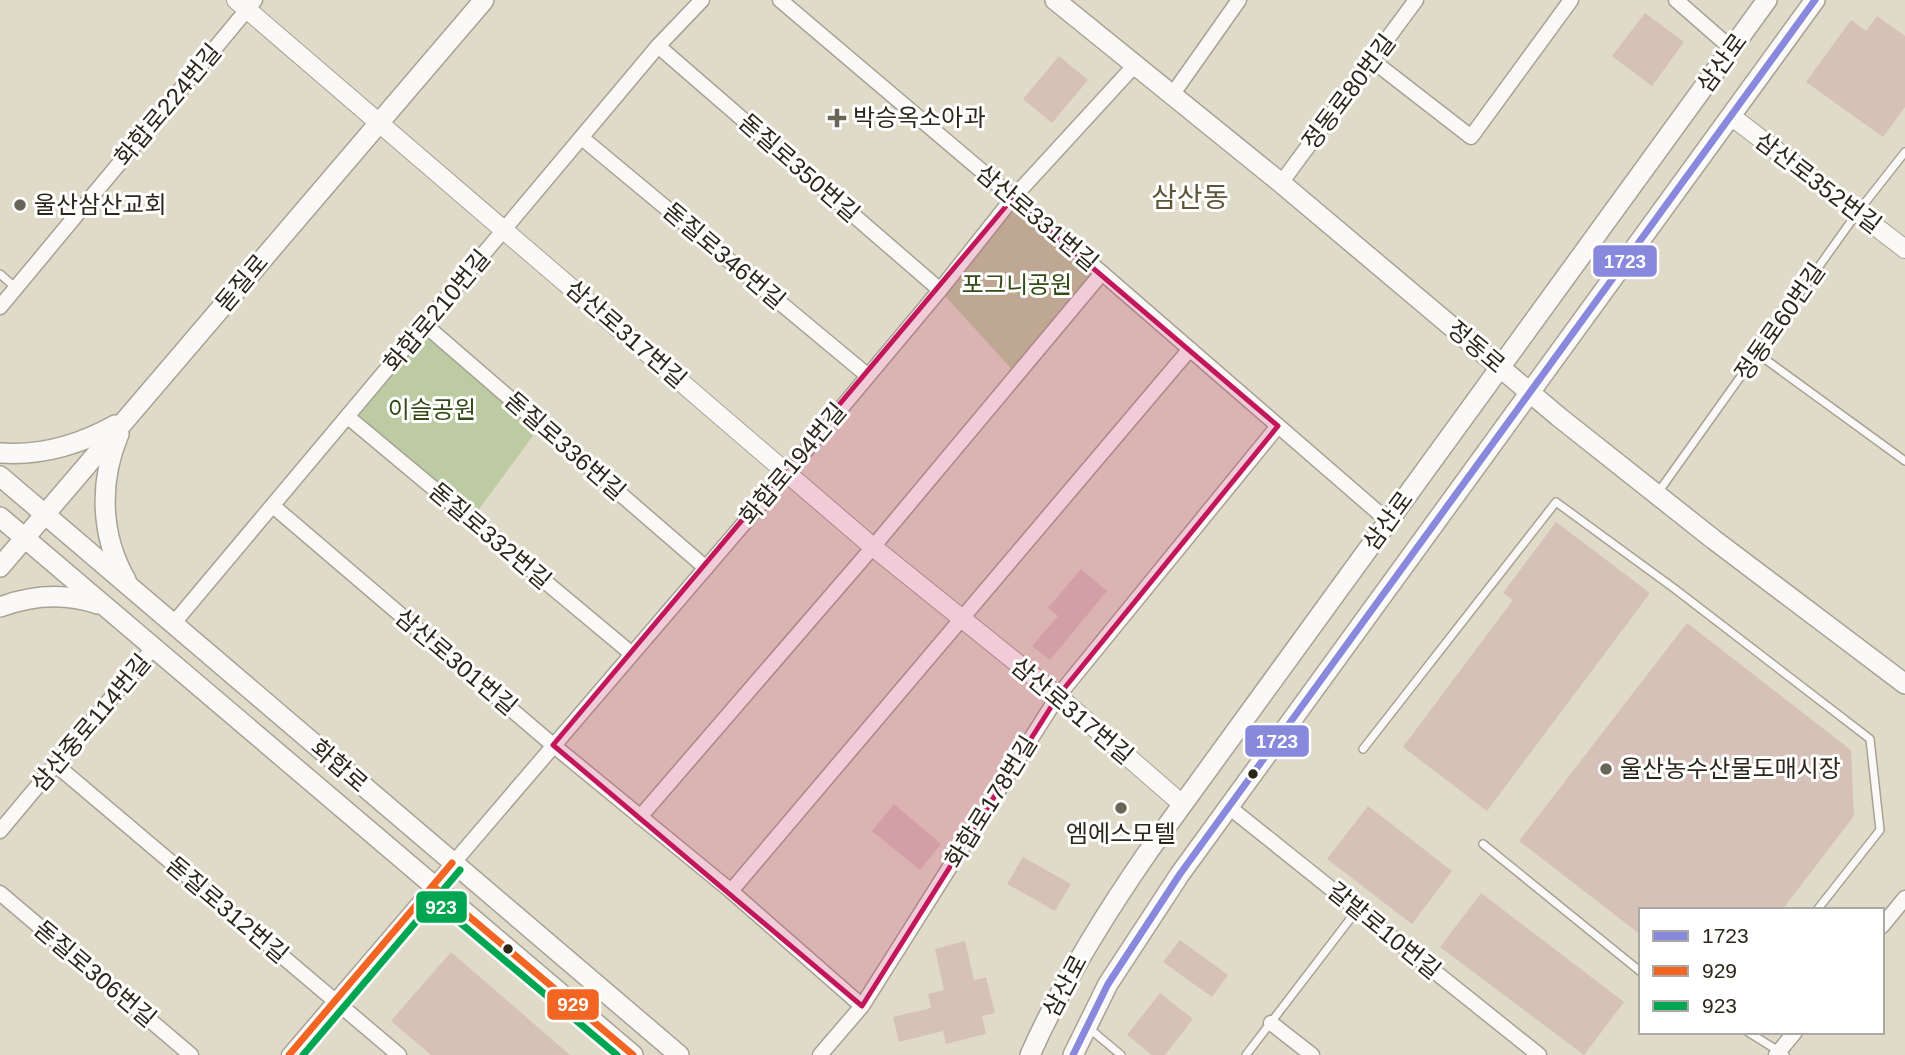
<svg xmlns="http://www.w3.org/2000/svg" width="1905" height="1055" font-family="Arial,'Noto Sans KR',sans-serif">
<rect width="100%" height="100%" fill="#e0dac8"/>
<g fill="#bdcba2">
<path d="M1012,199L1102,273L1017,375L940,290Z"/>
<path d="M425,325L541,425L471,520L348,417Z"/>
</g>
<g fill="#d6c1b9">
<path d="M1645,13L1684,42L1652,86L1612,56Z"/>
<path d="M1877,16L1905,36V107L1883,137L1806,82L1851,20L1866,31Z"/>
<path d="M1059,56L1088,80L1052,123L1023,99Z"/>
<path d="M1556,522L1650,593L1487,811L1403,747L1513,600L1503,593Z"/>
<path d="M1081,569L1107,591L1050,660L1032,646L1058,616L1048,608Z"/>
<path d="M1687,623L1851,750L1854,816L1782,910H1641V935L1519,841Z"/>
<path d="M894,804L941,844L920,870L872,831Z"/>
<path d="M1368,806L1452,871L1412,924L1327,859Z"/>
<path d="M1023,857L1071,884L1055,911L1007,884Z"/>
<path d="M1481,893L1624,1002L1584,1055L1440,947Z"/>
<path d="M1180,940L1228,975L1212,997L1163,962Z"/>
<path d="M965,941L974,980L986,977L995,1013L982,1016L986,1034L946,1044L943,1031L899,1042L893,1017L931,1008L928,994L944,990L935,949Z"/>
<path d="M451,952L570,1055H431L391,1021Z"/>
<path d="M1160,993L1193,1019L1165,1055H1152L1127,1035Z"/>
</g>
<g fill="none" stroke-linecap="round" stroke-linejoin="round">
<g stroke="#a7a294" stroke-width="10">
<g id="service">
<path d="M0,274L16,288"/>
<path d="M1758,354L1905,461"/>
<path d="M1657,494L1857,213L1905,152"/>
<path d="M1363,749L1556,502L1675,589L1870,739L1880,830L1817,910"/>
<path d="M1483,844L1641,972"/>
<path d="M1090,1029L1121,1055"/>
<path d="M1748,1032L1785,1055"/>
<path d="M1246,1055L1357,910"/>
</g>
</g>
<g stroke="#a7a294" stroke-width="17">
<g id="minor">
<path d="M780,0L1102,273L1388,521"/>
<path d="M1676,0L1732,49"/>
<path d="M658,46L940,290"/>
<path d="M1373,61L1471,137L1571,0"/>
<path d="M1172,95L1239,0"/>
<path d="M582,138L867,375"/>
<path d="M1281,183L1416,0"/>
<path d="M0,307L255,0"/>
<path d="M425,325L706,568"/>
<path d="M348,417L632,654"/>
<path d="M273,506L553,745L731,891L862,1006"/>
<path d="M173,624L658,46L702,0"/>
<path d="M56,765L399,1055"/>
<path d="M1229,807L1539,1055"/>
<path d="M640,817L873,547L1102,273"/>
<path d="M0,831L154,647"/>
<path d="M731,891L1190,349"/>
<path d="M0,893L191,1055"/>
<path d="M1882,926L1905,898"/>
<path d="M1271,1023L1312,1055"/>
<path d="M289,1055L787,473L940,290L1012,199L1134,66"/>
<path d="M820,1055L862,1006L1058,696L1278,426"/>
<path d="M1776,1055L1795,1032"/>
</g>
</g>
<g stroke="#a7a294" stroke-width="20">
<g id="tertiary">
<path d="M236,0L873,547L1058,696L1182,804"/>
<path d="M1731,116L1905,249"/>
</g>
</g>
<g stroke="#a7a294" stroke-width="22">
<g id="secondary">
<path d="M1055,0L1281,183L1559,417L1713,539L1905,684"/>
<path d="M119,434C99,481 100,535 126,580"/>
<path d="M0,453C41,456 79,445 115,425"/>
<path d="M0,476L679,1055"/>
<path d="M0,517L633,1055"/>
<path d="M0,567L484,0"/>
<path d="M0,607C32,595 66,593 98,604"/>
<path d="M1030,1055C1062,983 1103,917 1148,852L1767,0"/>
<path d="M1073,1055L1108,984L1180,874L1815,0"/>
</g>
</g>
<use href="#service" stroke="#faf9f7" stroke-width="7"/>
<use href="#minor" stroke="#faf9f7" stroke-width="14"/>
<use href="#tertiary" stroke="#faf9f7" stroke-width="18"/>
<use href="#secondary" stroke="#faf9f7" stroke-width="19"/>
<g stroke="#fff" stroke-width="12">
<path id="bus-1" d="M1073,1055L1108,984L1180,874L1815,0"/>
</g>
<g stroke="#fff" stroke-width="12">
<g id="bus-2">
<path d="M433,886L633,1055"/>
<path d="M289,1055L452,863"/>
</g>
</g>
<g stroke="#fff" stroke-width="12">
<g id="bus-3">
<path d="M426,894L617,1055"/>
<path d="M303,1055L460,870"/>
</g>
</g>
<use href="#bus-1" stroke="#88d" stroke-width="7"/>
<use href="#bus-2" stroke="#f26522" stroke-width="7"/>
<use href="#bus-3" stroke="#00a651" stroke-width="7"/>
</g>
<path fill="#c2185b" fill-opacity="0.2" stroke="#c2185b" stroke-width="5" stroke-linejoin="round" d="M1012,199L1278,426L1058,696L862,1006L553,745Z"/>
<g fill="#6a6657" stroke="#fff" stroke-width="2.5">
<path d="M833.5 107.5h7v7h7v7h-7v7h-7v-7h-7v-7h7z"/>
<circle cx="20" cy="205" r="7"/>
<circle cx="1606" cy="769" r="7"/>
<circle cx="1121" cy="808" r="7"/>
</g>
<g fill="#2b271a" stroke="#fff" stroke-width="2.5">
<circle cx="1253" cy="774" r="6"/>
<circle cx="508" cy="949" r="6"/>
</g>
<g text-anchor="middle" stroke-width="6" stroke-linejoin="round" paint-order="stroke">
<g font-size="24" fill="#2b271a" stroke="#fff">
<text transform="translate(1722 63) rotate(-54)" y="8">삼산로</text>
<text transform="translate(1349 92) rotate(-53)" y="8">정동로80번길</text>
<text transform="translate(168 105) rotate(-50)" y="8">화합로224번길</text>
<text transform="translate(799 168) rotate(41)" y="8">돋질로350번길</text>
<text transform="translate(1818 183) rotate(37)" y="8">삼산로352번길</text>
<text transform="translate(1037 218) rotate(40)" y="8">삼산로331번길</text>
<text transform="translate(724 256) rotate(40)" y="8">돋질로346번길</text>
<text transform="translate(242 283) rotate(-50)" y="8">돋질로</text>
<text transform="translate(437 311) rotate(-50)" y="8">화합로210번길</text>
<text transform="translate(1780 322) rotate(-55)" y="8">정동로60번길</text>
<text transform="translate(626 334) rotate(41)" y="8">삼산로317번길</text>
<text transform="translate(1476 347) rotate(40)" y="8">정동로</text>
<text transform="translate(565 446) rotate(41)" y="8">돋질로336번길</text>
<text transform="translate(793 464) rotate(-50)" y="8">화합로194번길</text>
<text transform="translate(1388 521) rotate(-54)" y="8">삼산로</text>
<text transform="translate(490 536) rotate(40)" y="8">돋질로332번길</text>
<text transform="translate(456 662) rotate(40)" y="8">삼산로301번길</text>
<text transform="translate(1072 711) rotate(40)" y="8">삼산로317번길</text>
<text transform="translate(91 723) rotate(-50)" y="8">삼산중로114번길</text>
<text transform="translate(339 766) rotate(41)" y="8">화합로</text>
<text transform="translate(991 802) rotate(-58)" y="8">화합로178번길</text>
<text transform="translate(227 910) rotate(40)" y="8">돋질로312번길</text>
<text transform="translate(1384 931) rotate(39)" y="8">갈밭로10번길</text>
<text transform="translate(95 974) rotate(40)" y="8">돋질로306번길</text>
<text transform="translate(1065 986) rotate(-62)" y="8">삼산로</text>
</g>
<g font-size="24" fill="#2b271a" stroke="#fff" text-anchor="start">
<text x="853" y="126">박승옥소아과</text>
<text x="34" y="213">울산삼산교회</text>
<text x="1620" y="777">울산농수산물도매시장</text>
<text x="1121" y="842" text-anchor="middle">엠에스모텔</text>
</g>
<g font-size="24" fill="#334b15" stroke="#fff">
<text x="1017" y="293">포그니공원</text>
<text x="432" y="418">이슬공원</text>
</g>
<g font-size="28" fill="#5f5638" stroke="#fff">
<text x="1190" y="207">삼산동</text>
</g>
</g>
<g stroke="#fff" stroke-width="2.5">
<rect x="1592" y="244" width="66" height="34" rx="7" fill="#88d"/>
<rect x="1244" y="724" width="66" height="34" rx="7" fill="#88d"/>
<rect x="415" y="890" width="53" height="34" rx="7" fill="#00a651"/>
<rect x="546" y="988" width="54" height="33" rx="7" fill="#f26522"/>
</g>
<g font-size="19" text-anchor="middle" font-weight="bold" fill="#fff">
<text x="1625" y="268">1723</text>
<text x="1277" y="748">1723</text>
<text x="441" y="914">923</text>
<text x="573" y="1011">929</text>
</g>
<rect x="1639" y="908" width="245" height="126" fill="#ffffff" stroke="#aaa9a3" stroke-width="2"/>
<rect x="1653" y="931" width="35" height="10" fill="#8888dd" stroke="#aaa9a3" stroke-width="2"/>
<text x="1702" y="943" font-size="21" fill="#2b271a">1723</text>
<rect x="1653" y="966" width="35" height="10" fill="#f26522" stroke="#aaa9a3" stroke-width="2"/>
<text x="1702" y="978" font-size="21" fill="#2b271a">929</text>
<rect x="1653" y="1001" width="35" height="10" fill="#00a651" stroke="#aaa9a3" stroke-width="2"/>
<text x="1702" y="1013" font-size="21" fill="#2b271a">923</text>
</svg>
